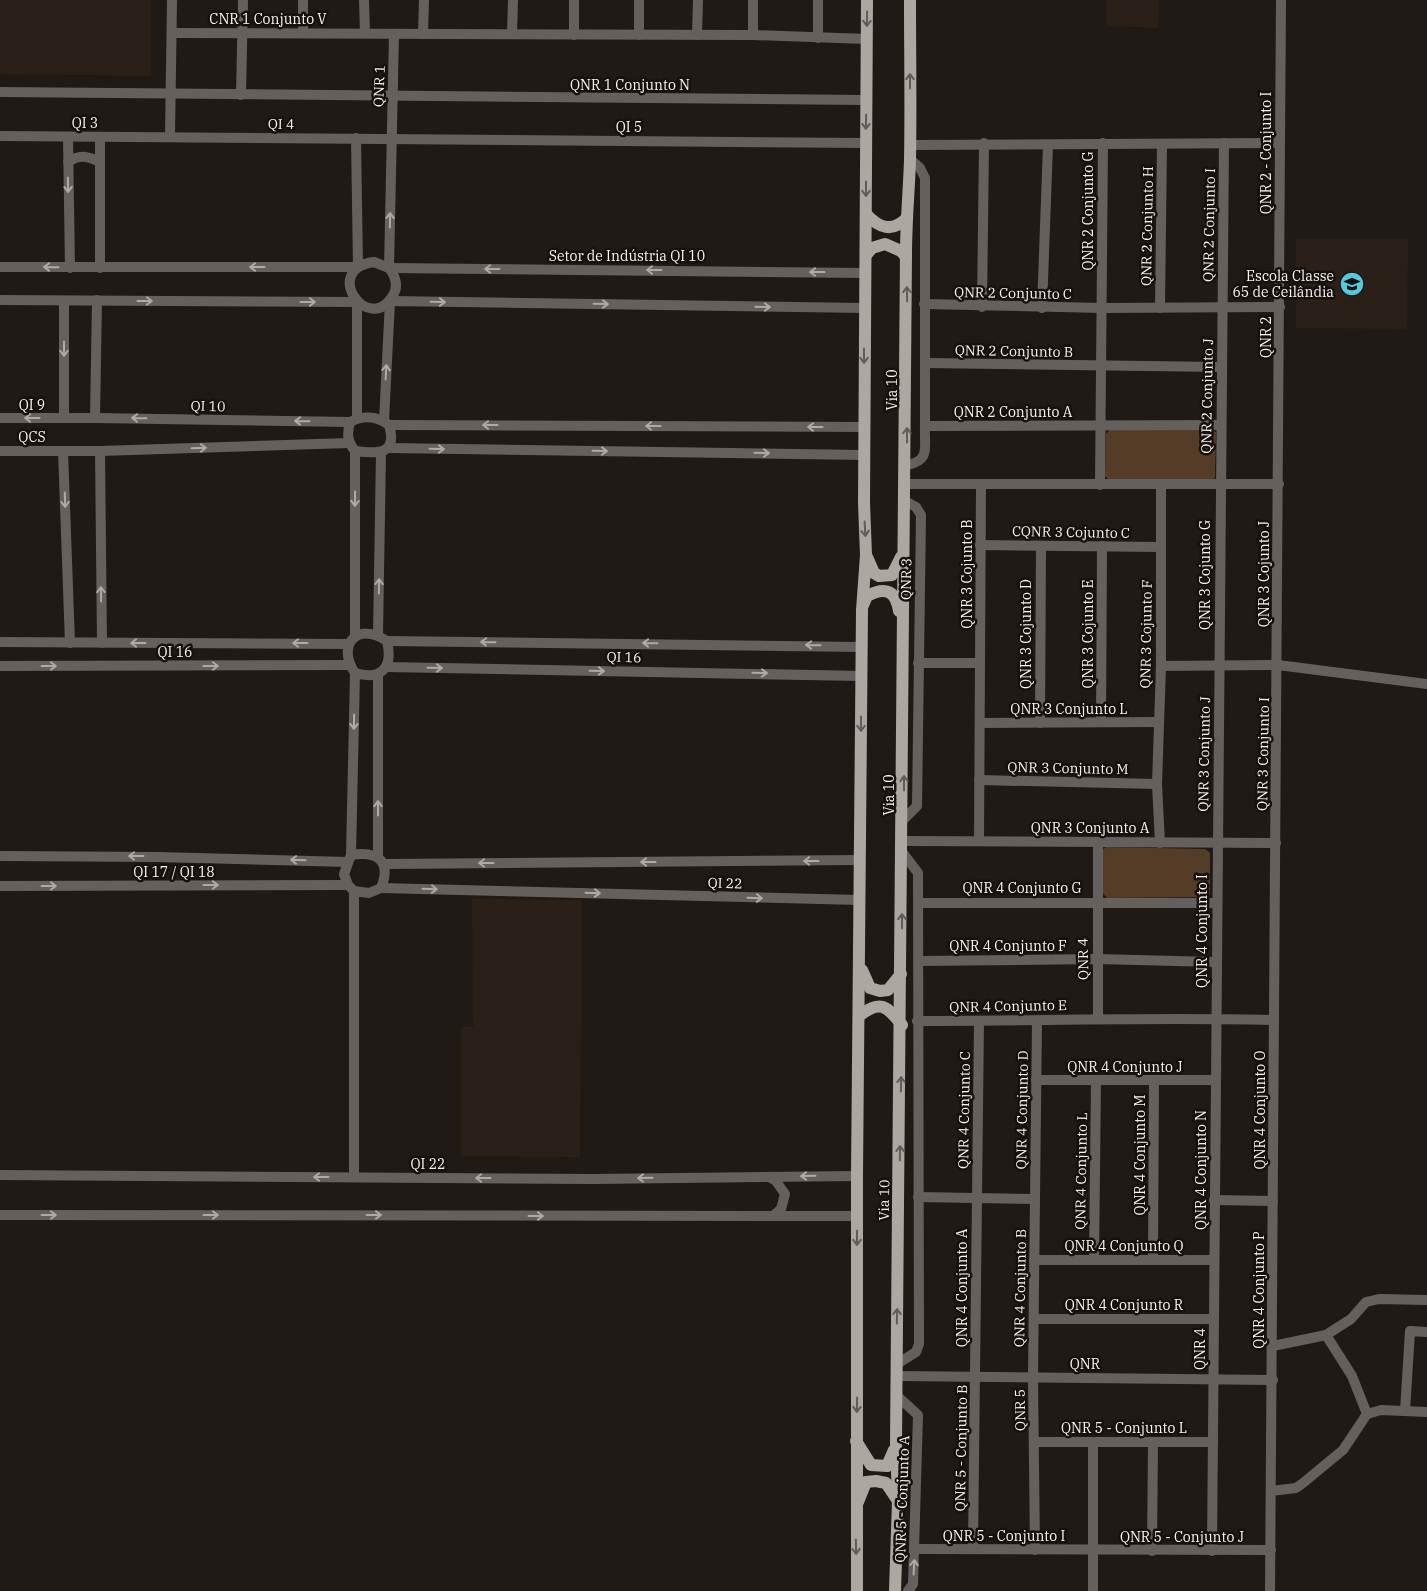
<svg xmlns="http://www.w3.org/2000/svg" width="1427" height="1591" font-family="'IBM Plex Serif',serif">
<rect width="100%" height="100%" fill="#201a16"/>
<g fill="#2a2017">
<path d="M0,0H151V76L0,74Z"/>
<path d="M1107,0H1159L1158,28L1107,26Z"/>
<path d="M1296,239H1408L1407,329L1296,328Z"/>
<path d="M472,899L582,900L580,1157L461,1156V1027H473Z"/>
</g>
<g fill="#543c27">
<path d="M1110,430H1212L1216,432L1215,477L1213,481L1109,480L1105,476L1106,434Z"/>
<path d="M1106,847L1205,849L1210,853V894L1206,897L1107,898L1102,892V850Z"/>
</g>
<g fill="none" stroke-linecap="round" stroke-linejoin="round">
<g stroke="#63605e" stroke-width="10">
<path d="M364,0L365,33"/>
<path d="M574,0V35"/>
<path d="M639,0V35"/>
<path d="M303,32V0"/>
<path d="M172,33L753,35L867,39"/>
<path d="M423,34L424,0"/>
<path d="M512,34L513,0"/>
<path d="M697,35L698,0"/>
<path d="M753,35V0"/>
<path d="M818,38V0"/>
<path d="M0,92L866,100"/>
<path d="M241,95L243,0"/>
<path d="M0,136L866,143"/>
<path d="M170,136L172,0"/>
<path d="M68,137L70,268"/>
<path d="M910,145L1280,143"/>
<path d="M68,162C80,154 87,156 100,162"/>
<path d="M0,267H358L356,138"/>
<path d="M100,268V137"/>
<path d="M389,268L865,273"/>
<path d="M389,268L374,262C321,269 368,335 392,297C399,287 396,277 389,268L394,34"/>
<path d="M0,300L357,302V418"/>
<path d="M64,301V418"/>
<path d="M924,304L1102,308L1280,307"/>
<path d="M982,307L984,143"/>
<path d="M1042,308L1048,145"/>
<path d="M1160,308L1162,144"/>
<path d="M926,363L1221,367"/>
<path d="M0,418H95L350,422"/>
<path d="M95,418L97,300"/>
<path d="M384,421L390,301L864,308"/>
<path d="M389,425L864,427"/>
<path d="M925,426L1220,425"/>
<path d="M388,448L864,455"/>
<path d="M0,451H100L349,443"/>
<path d="M63,451L70,643"/>
<path d="M100,451L102,643"/>
<path d="M355,451C378,454 398,455 389,425C377,416 363,415 350,422C347,434 347,441 355,451V635"/>
<path d="M907,465C931,460 924,448 925,426V178L920,168L910,159"/>
<path d="M907,484H1279"/>
<path d="M1100,485L1103,143"/>
<path d="M980,545L1161,547"/>
<path d="M378,635L381,453"/>
<path d="M387,641L861,647"/>
<path d="M0,642L349,644"/>
<path d="M918,663H980"/>
<path d="M0,666L350,665"/>
<path d="M1161,666L1278,665L1427,684"/>
<path d="M386,667L861,676"/>
<path d="M1101,722L1102,546"/>
<path d="M980,723L1158,722"/>
<path d="M1040,723L1041,546"/>
<path d="M979,780L1157,784"/>
<path d="M904,819L917,806L921,515L916,507L907,502"/>
<path d="M903,841L1276,843"/>
<path d="M979,841L981,485"/>
<path d="M1160,843L1157,784L1161,666V485"/>
<path d="M351,855L355,673C336,645 357,621 387,641C393,666 383,681 355,673"/>
<path d="M0,856L156,857L347,862"/>
<path d="M378,856V674"/>
<path d="M384,864L859,860"/>
<path d="M0,886L348,885"/>
<path d="M381,888L859,900"/>
<path d="M919,903H1216"/>
<path d="M919,961L1097,959L1216,962"/>
<path d="M1098,1018V842"/>
<path d="M917,1021C1036,1021 1155,1017 1274,1020"/>
<path d="M1036,1080H1215"/>
<path d="M0,1175L593,1179L857,1176"/>
<path d="M354,1177V891L348,885L344,874L351,855C377,851 392,860 381,888L369,893L354,891"/>
<path d="M769,1177L776,1181L785,1194L781,1209L773,1216"/>
<path d="M918,1197L1035,1199"/>
<path d="M1214,1200L1273,1201"/>
<path d="M0,1215L857,1216"/>
<path d="M1034,1260H1214"/>
<path d="M1094,1260L1096,1082"/>
<path d="M1153,1260L1154,1081"/>
<path d="M1034,1319H1214"/>
<path d="M1326,1335L1352,1376L1367,1414"/>
<path d="M1273,1346L1326,1335L1351,1319L1366,1302L1379,1299L1427,1300"/>
<path d="M897,1364L916,1352L919,1344L918,873L903,853"/>
<path d="M897,1376L1273,1380"/>
<path d="M896,1395L918,1415L913,1584L908,1591"/>
<path d="M1405,1411L1410,1331L1427,1332"/>
<path d="M1034,1442H1213"/>
<path d="M1271,1491L1296,1488L1303,1483L1343,1450L1367,1414L1381,1410L1427,1412"/>
<path d="M915,1549L1271,1550"/>
<path d="M973,1549L979,1021"/>
<path d="M1035,1550L1033,1377L1037,1021"/>
<path d="M1152,1551L1153,1442"/>
<path d="M1212,1551L1224,143"/>
<path d="M1093,1591V1442"/>
<path d="M1270,1591L1281,0"/>
</g>
<g stroke="#ada7a2" stroke-width="12">
<path d="M866,214C879,228 892,233 907,218"/>
<path d="M866,255L872,248L885,244L901,251L906,257"/>
<path d="M867,557L874,573L879,576L892,575L901,557"/>
<path d="M863,605L867,596C886,586 896,591 899,611"/>
<path d="M862,970L870,988L880,991L888,990L901,974"/>
<path d="M859,1016C880,999 887,1006 902,1025"/>
<path d="M856,1441L871,1465L887,1466L894,1450"/>
<path d="M858,1502L866,1482L876,1481L886,1483L898,1501"/>
<path d="M857,1591V1176L862,610L866,555L864,503L867,0"/>
<path d="M895,1591L898,1501L896,1443C901,1046 905,650 906,254C906,222 909,191 910,160C911,106 910,53 910,0"/>
</g>
</g>
<defs><path id="oneway-shaft" d="M-6 0H5M1.5-3L5.5 0L1.5 3" fill="none" stroke-width="1.6" stroke-linecap="round" stroke-linejoin="round" transform="scale(1.25)"/></defs>
<g stroke="#625c58">
<use href="#oneway-shaft" transform="translate(867 19) rotate(91)"/>
<use href="#oneway-shaft" transform="translate(910 81) rotate(-90)"/>
<use href="#oneway-shaft" transform="translate(866 122) rotate(91)"/>
<use href="#oneway-shaft" transform="translate(866 189) rotate(90)"/>
<use href="#oneway-shaft" transform="translate(907 294) rotate(-91)"/>
<use href="#oneway-shaft" transform="translate(864 356) rotate(90)"/>
<use href="#oneway-shaft" transform="translate(907 435) rotate(-90)"/>
<use href="#oneway-shaft" transform="translate(865 529) rotate(87)"/>
<use href="#oneway-shaft" transform="translate(861 724) rotate(90)"/>
<use href="#oneway-shaft" transform="translate(904 783) rotate(-90)"/>
<use href="#oneway-shaft" transform="translate(902 921) rotate(-90)"/>
<use href="#oneway-shaft" transform="translate(901 1084) rotate(-89)"/>
<use href="#oneway-shaft" transform="translate(900 1153) rotate(-89)"/>
<use href="#oneway-shaft" transform="translate(857 1238) rotate(90)"/>
<use href="#oneway-shaft" transform="translate(897 1316) rotate(-89)"/>
<use href="#oneway-shaft" transform="translate(857 1405) rotate(91)"/>
<use href="#oneway-shaft" transform="translate(856 1547) rotate(89)"/>
</g>
<g stroke="#adaaa7">
<use href="#oneway-shaft" transform="translate(68 185) rotate(89)"/>
<use href="#oneway-shaft" transform="translate(390 220) rotate(-89)"/>
<use href="#oneway-shaft" transform="translate(51 267) rotate(-179)"/>
<use href="#oneway-shaft" transform="translate(257 267) rotate(180)"/>
<use href="#oneway-shaft" transform="translate(492 269) rotate(-180)"/>
<use href="#oneway-shaft" transform="translate(654 270) rotate(-180)"/>
<use href="#oneway-shaft" transform="translate(817 272) rotate(-180)"/>
<use href="#oneway-shaft" transform="translate(145 301)"/>
<use href="#oneway-shaft" transform="translate(308 302)"/>
<use href="#oneway-shaft" transform="translate(438 302) rotate(1)"/>
<use href="#oneway-shaft" transform="translate(601 304) rotate(1)"/>
<use href="#oneway-shaft" transform="translate(763 307) rotate(1)"/>
<use href="#oneway-shaft" transform="translate(64 349) rotate(90)"/>
<use href="#oneway-shaft" transform="translate(386 372) rotate(-87)"/>
<use href="#oneway-shaft" transform="translate(32 418) rotate(180)"/>
<use href="#oneway-shaft" transform="translate(139 418) rotate(-179)"/>
<use href="#oneway-shaft" transform="translate(302 421) rotate(-179)"/>
<use href="#oneway-shaft" transform="translate(490 425) rotate(-180)"/>
<use href="#oneway-shaft" transform="translate(653 426) rotate(-180)"/>
<use href="#oneway-shaft" transform="translate(815 427) rotate(-180)"/>
<use href="#oneway-shaft" transform="translate(199 448) rotate(-2)"/>
<use href="#oneway-shaft" transform="translate(437 449) rotate(1)"/>
<use href="#oneway-shaft" transform="translate(600 451) rotate(1)"/>
<use href="#oneway-shaft" transform="translate(762 453) rotate(1)"/>
<use href="#oneway-shaft" transform="translate(355 499) rotate(91)"/>
<use href="#oneway-shaft" transform="translate(65 500) rotate(88)"/>
<use href="#oneway-shaft" transform="translate(379 586) rotate(-89)"/>
<use href="#oneway-shaft" transform="translate(101 594) rotate(-91)"/>
<use href="#oneway-shaft" transform="translate(488 642) rotate(-179)"/>
<use href="#oneway-shaft" transform="translate(138 643) rotate(-180)"/>
<use href="#oneway-shaft" transform="translate(300 643) rotate(-180)"/>
<use href="#oneway-shaft" transform="translate(650 643) rotate(-179)"/>
<use href="#oneway-shaft" transform="translate(813 645) rotate(-179)"/>
<use href="#oneway-shaft" transform="translate(49 666)"/>
<use href="#oneway-shaft" transform="translate(211 666)"/>
<use href="#oneway-shaft" transform="translate(435 668) rotate(1)"/>
<use href="#oneway-shaft" transform="translate(597 671) rotate(1)"/>
<use href="#oneway-shaft" transform="translate(760 673) rotate(1)"/>
<use href="#oneway-shaft" transform="translate(354 722) rotate(91)"/>
<use href="#oneway-shaft" transform="translate(378 808) rotate(-90)"/>
<use href="#oneway-shaft" transform="translate(136 856) rotate(-180)"/>
<use href="#oneway-shaft" transform="translate(298 860) rotate(-178)"/>
<use href="#oneway-shaft" transform="translate(811 861) rotate(180)"/>
<use href="#oneway-shaft" transform="translate(648 862) rotate(180)"/>
<use href="#oneway-shaft" transform="translate(486 863) rotate(180)"/>
<use href="#oneway-shaft" transform="translate(211 885)"/>
<use href="#oneway-shaft" transform="translate(49 886)"/>
<use href="#oneway-shaft" transform="translate(430 889) rotate(2)"/>
<use href="#oneway-shaft" transform="translate(593 893) rotate(2)"/>
<use href="#oneway-shaft" transform="translate(755 898) rotate(2)"/>
<use href="#oneway-shaft" transform="translate(808 1176) rotate(179)"/>
<use href="#oneway-shaft" transform="translate(321 1177) rotate(-180)"/>
<use href="#oneway-shaft" transform="translate(483 1178) rotate(-180)"/>
<use href="#oneway-shaft" transform="translate(645 1178) rotate(179)"/>
<use href="#oneway-shaft" transform="translate(49 1215)"/>
<use href="#oneway-shaft" transform="translate(211 1215)"/>
<use href="#oneway-shaft" transform="translate(374 1215)"/>
<use href="#oneway-shaft" transform="translate(536 1216)"/>
<use href="#oneway-shaft" transform="translate(914 1567) rotate(-87)"/>
</g>
<defs>
<g id="school-disc" transform="scale(1.25)"><circle r="9.5" fill="#55cadf" stroke="#17110d"/><path d="M0-5L7-2L0 1L-7-2ZM-4 1L0 2.5L4 1V4Q0 6-4 4Z" fill="#111"/></g>
</defs>
<g fill-rule="evenodd">
<use href="#school-disc" x="1352" y="284"/>
</g>
<g text-anchor="middle" stroke-width="5" stroke-linejoin="round" paint-order="stroke">
<g font-size="14" fill="#f7f3f0" stroke="#17110d">
<text x="268" y="24">CNR 1 Conjunto V</text>
<text x="630" y="90">QNR 1 Conjunto N</text>
<text transform="translate(379 86) rotate(-88)" y="5">QNR 1</text>
<text x="85" y="128">QI 3</text>
<text transform="translate(281 124) rotate(1)" y="5">QI 4</text>
<text x="629" y="132">QI 5</text>
<text transform="translate(1266 153) rotate(-90)" y="5">QNR 2 - Conjunto I</text>
<text transform="translate(1088 211) rotate(-90)" y="5">QNR 2 Conjunto G</text>
<text transform="translate(1209 225) rotate(-89)" y="5">QNR 2 Conjunto I</text>
<text transform="translate(1147 226) rotate(-89)" y="5">QNR 2 Conjunto H</text>
<text x="627" y="261">Setor de Indústria QI 10</text>
<text transform="translate(1013 293) rotate(1)" y="5">QNR 2 Conjunto C</text>
<text transform="translate(1266 337) rotate(-90)" y="5">QNR 2</text>
<text transform="translate(1014 351) rotate(1)" y="5">QNR 2 Conjunto B</text>
<text transform="translate(892 390) rotate(-90)" y="5">Via 10</text>
<text transform="translate(1207 396) rotate(-89)" y="5">QNR 2 Conjunto J</text>
<text x="32" y="410">QI 9</text>
<text transform="translate(208 406) rotate(1)" y="5">QI 10</text>
<text x="1013" y="417">QNR 2 Conjunto A</text>
<text x="32" y="442">QCS</text>
<text transform="translate(1071 532) rotate(1)" y="5">CQNR 3 Cojunto C</text>
<text transform="translate(967 574) rotate(-90)" y="5">QNR 3 Cojunto B</text>
<text transform="translate(1264 574) rotate(-90)" y="5">QNR 3 Cojunto J</text>
<text transform="translate(1205 575) rotate(-90)" y="5">QNR 3 Cojunto G</text>
<text transform="translate(906 579) rotate(-89)" y="5">QNR 3</text>
<text transform="translate(1026 634) rotate(-90)" y="5">QNR 3 Cojunto D</text>
<text transform="translate(1088 634) rotate(-90)" y="5">QNR 3 Cojunto E</text>
<text transform="translate(1146 634) rotate(-89)" y="5">QNR 3 Cojunto F</text>
<text x="175" y="657">QI 16</text>
<text transform="translate(624 657) rotate(1)" y="5">QI 16</text>
<text x="1069" y="714">QNR 3 Conjunto L</text>
<text transform="translate(1204 754) rotate(-89)" y="5">QNR 3 Conjunto J</text>
<text transform="translate(1263 754) rotate(-89)" y="5">QNR 3 Conjunto I</text>
<text transform="translate(1068 768) rotate(1)" y="5">QNR 3 Conjunto M</text>
<text transform="translate(889 795) rotate(-90)" y="5">Via 10</text>
<text x="1090" y="833">QNR 3 Conjunto A</text>
<text x="174" y="877">QI 17 / QI 18</text>
<text transform="translate(725 883) rotate(2)" y="5">QI 22</text>
<text x="1022" y="893">QNR 4 Conjunto G</text>
<text transform="translate(1202 931) rotate(-90)" y="5">QNR 4 Conjunto I</text>
<text x="1008" y="951">QNR 4 Conjunto F</text>
<text transform="translate(1083 959) rotate(-91)" y="5">QNR 4</text>
<text transform="translate(1008 1006) rotate(-1)" y="5">QNR 4 Conjunto E</text>
<text x="1125" y="1072">QNR 4 Conjunto J</text>
<text transform="translate(964 1110) rotate(-89)" y="5">QNR 4 Conjunto C</text>
<text transform="translate(1022 1110) rotate(-89)" y="5">QNR 4 Conjunto D</text>
<text transform="translate(1260 1110) rotate(-90)" y="5">QNR 4 Conjunto O</text>
<text transform="translate(1140 1155) rotate(-90)" y="5">QNR 4 Conjunto M</text>
<text x="428" y="1169">QI 22</text>
<text transform="translate(1201 1170) rotate(-90)" y="5">QNR 4 Conjunto N</text>
<text transform="translate(1081 1171) rotate(-89)" y="5">QNR 4 Conjunto L</text>
<text transform="translate(884 1200) rotate(-89)" y="5">Via 10</text>
<text x="1124" y="1251">QNR 4 Conjunto Q</text>
<text transform="translate(962 1288) rotate(-90)" y="5">QNR 4 Conjunto A</text>
<text transform="translate(1020 1288) rotate(-89)" y="5">QNR 4 Conjunto B</text>
<text transform="translate(1259 1290) rotate(-90)" y="5">QNR 4 Conjunto P</text>
<text x="1124" y="1310">QNR 4 Conjunto R</text>
<text transform="translate(1200 1349) rotate(-90)" y="5">QNR 4</text>
<text x="1085" y="1369">QNR</text>
<text transform="translate(1020 1410) rotate(-91)" y="5">QNR 5</text>
<text x="1124" y="1433">QNR 5 - Conjunto L</text>
<text transform="translate(961 1448) rotate(-89)" y="5">QNR 5 - Conjunto B</text>
<text transform="translate(902 1499) rotate(-88)" y="5">QNR 5 - Conjunto A</text>
<text x="1004" y="1541">QNR 5 - Conjunto I</text>
<text x="1182" y="1542">QNR 5 - Conjunto J</text>
</g>
<g font-size="14" fill="#f7f3f0" stroke="#17110d" text-anchor="end">
<text x="1334" y="281">Escola Classe<tspan x="1334" dy="16">65 de Ceilândia</tspan></text>
</g>
</g>
</svg>
